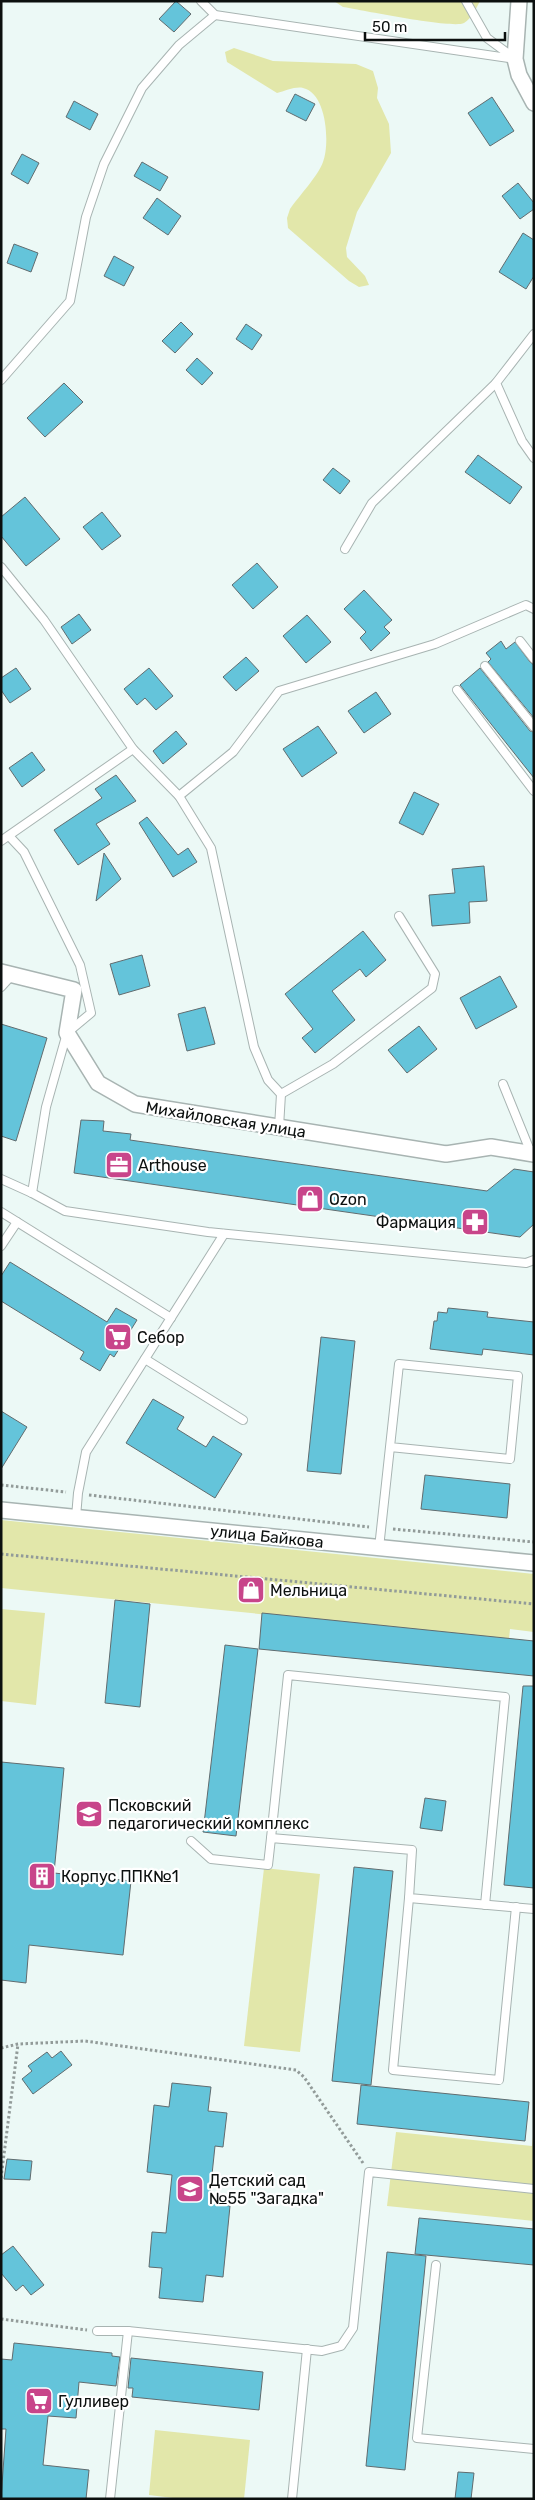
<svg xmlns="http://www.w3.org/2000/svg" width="535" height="2500" font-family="Rubik,sans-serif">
<rect width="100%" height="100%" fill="#ecf9f6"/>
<g fill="#e2e7aa">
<path d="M334,1H480C476,9 472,18 464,23C453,29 362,10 343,7Z"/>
<path d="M234,48L273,61L356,64L373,71L378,88L377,98L389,124L391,153L357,212L346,248L347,257L365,276L369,285L359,287L349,281L288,228L287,218L290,209C299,196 318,176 323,162C330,144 327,93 303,88C296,86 285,91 277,93L227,62L225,52Z"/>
<path d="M1,1520L534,1574V1632L510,1629L509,1639L1,1588Z"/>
<path d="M1,1609L45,1613L36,1705L1,1701Z"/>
<path d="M264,1868L320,1874L300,2052L244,2046Z"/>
<path d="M534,2127V2221L387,2206L396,2132L532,2146Z"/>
<path d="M155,2430L250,2440L244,2499H181L149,2495Z"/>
</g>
<g fill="#64c4da" stroke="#616c6f">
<path d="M176,1L191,14L174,32L159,19Z"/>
<path d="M295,94L315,104L306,121L286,111Z"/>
<path d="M492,97L514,131L490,146L468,113Z"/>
<path d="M74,101L98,114L90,130L66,117Z"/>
<path d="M22,154L39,163L28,184L11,174Z"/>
<path d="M142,162L168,177L160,191L134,176Z"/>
<path d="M518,183L534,203V209L520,219L502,196Z"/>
<path d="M157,198L181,216L168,235L143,218Z"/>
<path d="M523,233L534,240V276L526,289L499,272Z"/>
<path d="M14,244L38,253L31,272L7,263Z"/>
<path d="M114,256L134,267L124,286L104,276Z"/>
<path d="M181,322L193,334L175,353L162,341Z"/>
<path d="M246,324L262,335L252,350L236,339Z"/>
<path d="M197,358L213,373L202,385L186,370Z"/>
<path d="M64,383L83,402L45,437L27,418Z"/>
<path d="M478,455L522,487L510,504L465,472Z"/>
<path d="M333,468L350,481L340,494L323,480Z"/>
<path d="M25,497L60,539L26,566L1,536V517Z"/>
<path d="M102,512L121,536L102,550L83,527Z"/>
<path d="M257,563L278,587L253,609L232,585Z"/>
<path d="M364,590L392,620L384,627L390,633L371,651L360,638L366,632L344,609Z"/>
<path d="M79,614L91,630L72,644L61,627Z"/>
<path d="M307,615L331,642L306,663L283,636Z"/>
<path d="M501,641L506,649L515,642L530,662L534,665V718L488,662L491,659L486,653Z"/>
<path d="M246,657L259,671L236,691L223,677Z"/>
<path d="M16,668L31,689L10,703L1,690V678Z"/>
<path d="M149,668L173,696L156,710L145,698L137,705L124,689Z"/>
<path d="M480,668L530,731L534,732V778L460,685Z"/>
<path d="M376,692L391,714L364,733L348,711Z"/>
<path d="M318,726L337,753L302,777L283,749Z"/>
<path d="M176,731L187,744L163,764L153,751Z"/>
<path d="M32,752L45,770L22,787L9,768Z"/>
<path d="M116,775L136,801L96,824L110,844L78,865L54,830L102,798L95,789Z"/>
<path d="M414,792L439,804L423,835L399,823Z"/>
<path d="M147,817L178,855L188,848L197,862L173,877L139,823Z"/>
<path d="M104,853L121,879L96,901Z"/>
<path d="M484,866L487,901L469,902L470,923L432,926L429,895L455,893L452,869Z"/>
<path d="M363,931L386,960L366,977L360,969L332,991L355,1020L315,1053L302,1038L313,1029L285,994Z"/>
<path d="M142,955L150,986L119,995L110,964Z"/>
<path d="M500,976L517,1007L476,1029L460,998Z"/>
<path d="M205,1007L215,1044L187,1051L178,1014Z"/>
<path d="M1,1024L47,1038L16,1141L1,1136Z"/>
<path d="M419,1026L437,1049L407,1073L388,1050Z"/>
<path d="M81,1120L104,1121L103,1131L131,1134L130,1140L487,1191L514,1169L534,1172V1224L520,1237L74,1173Z"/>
<path d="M10,1262L107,1322L116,1308L137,1320L114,1357L110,1354L100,1371L80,1359L84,1352L1,1301V1276Z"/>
<path d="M448,1308L488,1312L487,1317L534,1322V1355L483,1349L482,1355L430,1349L434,1321H437L438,1312L447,1313Z"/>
<path d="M321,1337L355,1341L341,1474L307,1471Z"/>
<path d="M153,1399L184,1417L177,1429L206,1447L213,1436L242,1454L215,1498L126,1443Z"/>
<path d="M1,1411L27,1427L1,1469Z"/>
<path d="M425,1475L510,1484L507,1518L421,1509Z"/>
<path d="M115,1600L150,1604L140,1707L105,1703Z"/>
<path d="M262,1613L534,1641V1676L259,1649Z"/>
<path d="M225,1645L258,1649L236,1836L203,1832Z"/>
<path d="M523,1686H534V1888L504,1885Z"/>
<path d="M1,1762L64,1768L54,1873L131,1881L123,1955L29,1945L26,1983L1,1980Z"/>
<path d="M425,1798L446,1801L442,1831L420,1828Z"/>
<path d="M354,1867L393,1871L371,2085L332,2081Z"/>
<path d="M61,2051L72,2065L33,2094L22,2079L32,2071L28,2066L47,2052L52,2058Z"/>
<path d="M172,2083L211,2087L208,2111L227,2113L223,2147L215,2146L209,2203L230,2206L223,2277L206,2275L203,2302L159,2298L162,2268L149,2267L152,2232L166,2233L172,2175L147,2172L154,2105L169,2107Z"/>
<path d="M361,2085L529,2102L525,2141L357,2124Z"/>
<path d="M7,2159L32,2161L30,2180L4,2179Z"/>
<path d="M419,2218L534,2229V2265L415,2254Z"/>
<path d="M13,2246L44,2285L31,2295L23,2285L16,2291L1,2273V2255Z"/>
<path d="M387,2252L426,2256L405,2470L366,2466Z"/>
<path d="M14,2343L112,2353V2356L120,2357L116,2386L79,2382L76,2418L48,2416L43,2465L89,2470L86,2499H1L6,2429H1V2359L12,2360Z"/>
<path d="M131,2358L263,2372L259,2410L132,2397L133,2388H128Z"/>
<path d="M458,2472L474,2473L471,2499H455Z"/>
</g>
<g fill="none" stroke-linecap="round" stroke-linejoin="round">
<g stroke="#a8b4b2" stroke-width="10">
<g id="service">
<path d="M201,1L215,15L515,59"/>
<path d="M466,1L487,38L514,58"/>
<path d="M534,334L496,383L522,441L534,458"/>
<path d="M1,380L70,301L86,217L104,164L142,88L179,45L215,15"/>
<path d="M345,549L372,503L496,383"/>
<path d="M1,567L44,620L133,749L179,796L211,848L254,1047L268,1080L281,1094L279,1127"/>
<path d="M520,641L534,659"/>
<path d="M485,666L534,727"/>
<path d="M457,690L534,791"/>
<path d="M179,796L233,752L279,691L435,644L526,605L534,609"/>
<path d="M9,836L24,852L80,965L91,1013L67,1033L46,1107L32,1193"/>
<path d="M1,841L133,749"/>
<path d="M1,987L12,975"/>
<path d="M503,1084L531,1153"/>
<path d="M281,1094L333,1064L432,988L435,974L399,916"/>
<path d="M1,1179L32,1193L65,1211L208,1232L526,1263L534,1260"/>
<path d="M1,1212L171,1318"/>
<path d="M1,1246L17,1222"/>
<path d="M145,1359L243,1420"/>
<path d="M76,1517L78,1493L86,1452L224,1234"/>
<path d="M379,1548L399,1364L518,1376L510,1459L390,1447"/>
<path d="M271,1838L288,1675L505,1697L485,1905"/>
<path d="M191,1841L211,1859L268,1865L271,1838L412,1850L409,1898L534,1909"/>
<path d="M409,1898L393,2070L499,2080L516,1907"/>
<path d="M436,2265L417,2438L534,2449"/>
<path d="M97,2331H128L322,2351L341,2346L353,2328L369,2172L534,2189"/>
<path d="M110,2499L128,2331"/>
<path d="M292,2499L307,2349"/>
</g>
</g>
<g stroke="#a8b4b2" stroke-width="18">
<g id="minor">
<path d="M519,1L515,59L519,75L534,103"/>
<path d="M1,972L74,990L67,1033L98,1083L135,1104L446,1154L491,1147L534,1154"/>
<path d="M1,1510L534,1563"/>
</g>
</g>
<g stroke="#929b99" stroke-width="3" stroke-dasharray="2.5 2.5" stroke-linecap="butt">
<path d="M1,1485L66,1492"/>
<path d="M89,1495L369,1527"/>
<path d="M393,1529L534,1542"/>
<path d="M1,1554L534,1604"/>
<path d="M1,2048L18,2044L85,2041L296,2070L304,2077L363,2163"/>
<path d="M1,2178L18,2044"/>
<path d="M1,2319L87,2330"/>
</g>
<use href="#service" stroke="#fff" stroke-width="8"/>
<use href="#minor" stroke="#fff" stroke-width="15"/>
</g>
<defs>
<g id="office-square" transform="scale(1.4375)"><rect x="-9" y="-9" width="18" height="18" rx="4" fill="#c8458a" stroke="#fff"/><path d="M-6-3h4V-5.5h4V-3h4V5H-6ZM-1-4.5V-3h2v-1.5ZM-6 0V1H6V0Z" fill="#fff"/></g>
<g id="shop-square" transform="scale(1.4375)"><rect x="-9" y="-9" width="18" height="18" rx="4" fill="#c8458a" stroke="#fff"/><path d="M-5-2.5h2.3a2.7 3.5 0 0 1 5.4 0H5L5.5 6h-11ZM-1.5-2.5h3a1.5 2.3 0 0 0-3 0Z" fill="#fff"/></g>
<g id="pharmacy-square" transform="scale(1.4375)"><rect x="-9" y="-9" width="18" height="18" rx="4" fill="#c8458a" stroke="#fff"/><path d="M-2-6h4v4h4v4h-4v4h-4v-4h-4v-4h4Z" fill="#fff"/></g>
<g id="supermarket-square" transform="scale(1.4375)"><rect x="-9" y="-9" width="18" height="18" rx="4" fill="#c8458a" stroke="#fff"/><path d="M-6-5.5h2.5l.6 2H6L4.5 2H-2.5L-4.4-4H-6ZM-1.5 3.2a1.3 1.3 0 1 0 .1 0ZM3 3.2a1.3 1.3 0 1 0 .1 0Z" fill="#fff"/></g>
<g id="school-square" transform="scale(1.4375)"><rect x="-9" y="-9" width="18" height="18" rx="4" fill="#c8458a" stroke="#fff"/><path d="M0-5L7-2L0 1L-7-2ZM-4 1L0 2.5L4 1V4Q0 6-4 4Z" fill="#fff"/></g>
<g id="building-square" transform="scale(1.4375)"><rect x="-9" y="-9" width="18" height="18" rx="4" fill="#c8458a" stroke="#fff"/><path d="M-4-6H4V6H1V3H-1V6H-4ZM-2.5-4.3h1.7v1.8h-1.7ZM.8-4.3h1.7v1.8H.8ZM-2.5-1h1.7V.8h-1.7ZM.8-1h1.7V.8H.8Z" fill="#fff"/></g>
</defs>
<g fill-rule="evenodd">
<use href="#office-square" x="119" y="1165"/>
<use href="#shop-square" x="310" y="1199"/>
<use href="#pharmacy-square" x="475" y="1222"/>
<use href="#supermarket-square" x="118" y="1337"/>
<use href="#shop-square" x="251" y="1590"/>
<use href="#school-square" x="89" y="1814"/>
<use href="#building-square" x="42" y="1876"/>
<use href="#school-square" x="190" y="2189"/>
<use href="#supermarket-square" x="39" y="2401"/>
</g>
<g text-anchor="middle" stroke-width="4.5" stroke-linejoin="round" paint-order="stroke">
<g font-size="16" fill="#0c100f" stroke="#fff">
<text transform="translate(226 1119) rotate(9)" y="6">Михайловская улица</text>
<text transform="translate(267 1536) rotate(6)" y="6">улица Байкова</text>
</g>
<g font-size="16" fill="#0c100f" stroke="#fff" text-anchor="start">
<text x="138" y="1171">Arthouse</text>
<text x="329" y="1205">Ozon</text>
<text x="456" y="1228" text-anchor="end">Фармация</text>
<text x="137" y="1343">Себор</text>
<text x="270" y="1596">Мельница</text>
<text x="108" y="1811">Псковский<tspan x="108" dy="18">педагогический комплекс</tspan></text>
<text x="61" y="1882">Корпус ППК№1</text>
<text x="209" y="2186">Детский сад<tspan x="209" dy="18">№55 "Загадка"</tspan></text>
<text x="58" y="2407">Гулливер</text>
</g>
</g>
<rect width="535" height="2500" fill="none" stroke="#0c100f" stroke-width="5"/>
<path d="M365 32v8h140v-8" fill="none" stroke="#0c100f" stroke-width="2.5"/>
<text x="372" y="32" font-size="15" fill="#0c100f" stroke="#ffffff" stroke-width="4" paint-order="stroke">50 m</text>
</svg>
